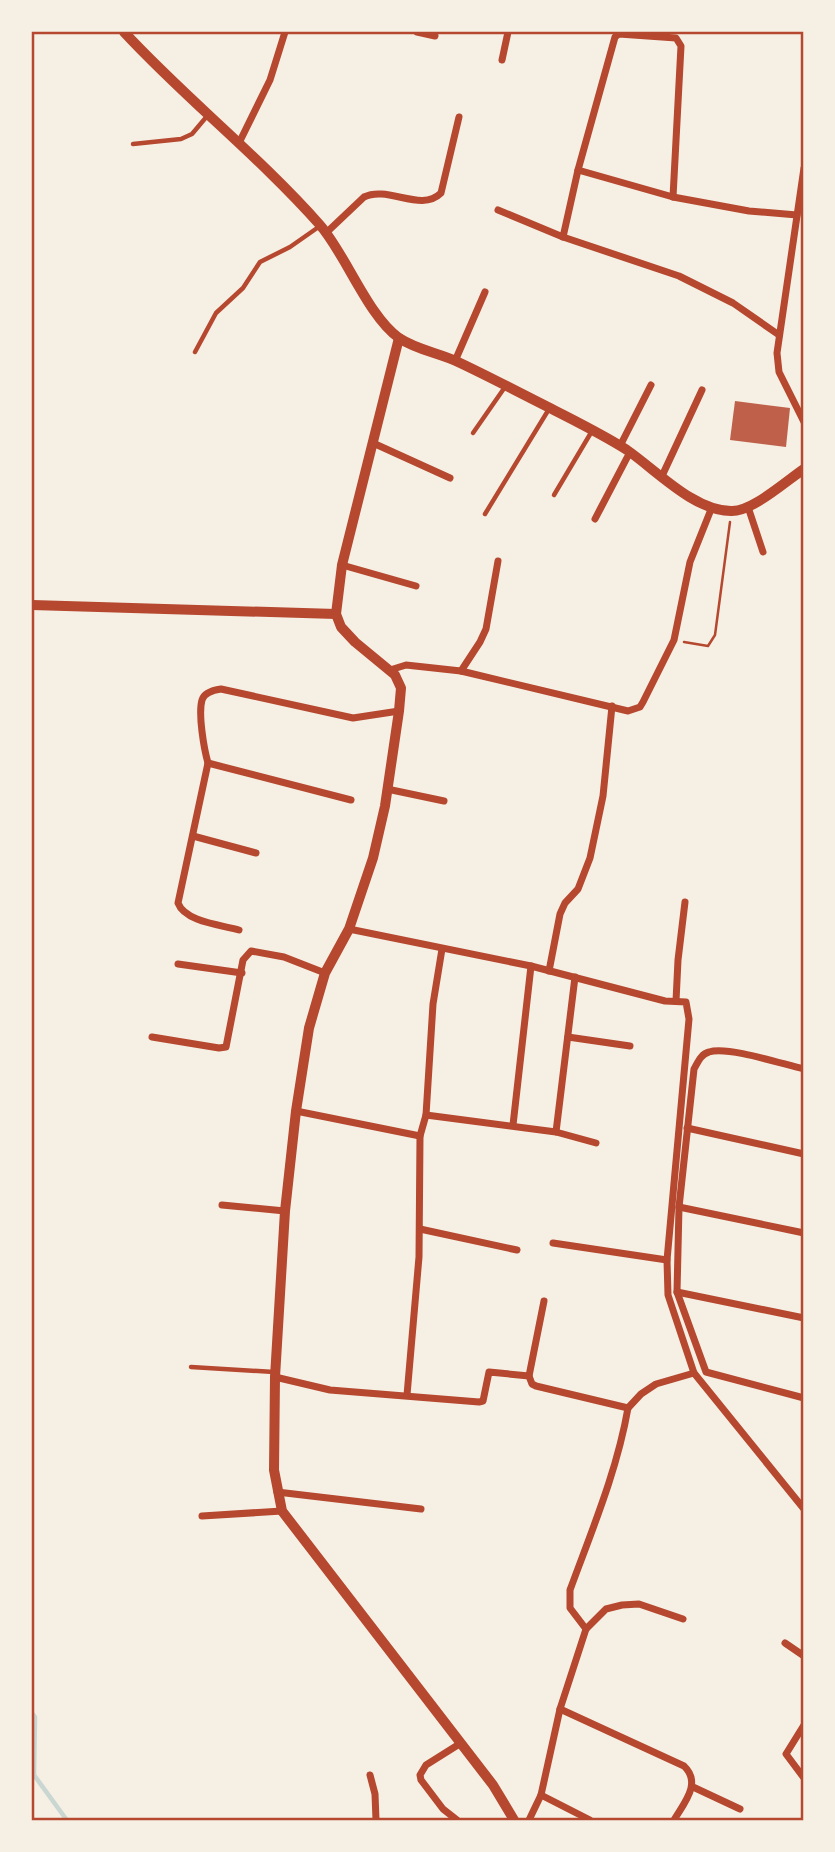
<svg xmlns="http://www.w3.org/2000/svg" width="835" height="1852" font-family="'Exo 2',sans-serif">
<rect width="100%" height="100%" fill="#f6efe4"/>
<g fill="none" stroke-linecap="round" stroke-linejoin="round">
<path stroke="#c9d6d2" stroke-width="4.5" d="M32,1713L35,1717L34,1775L66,1819"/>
</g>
<path fill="#bf614a" d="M735,401L790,408L786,447L730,440Z"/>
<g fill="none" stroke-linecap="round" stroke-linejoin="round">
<path stroke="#b5482f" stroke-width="2.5" d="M684,642L708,646L715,635L730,522"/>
<g stroke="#b5482f" stroke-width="4.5">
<path d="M133,144L181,139L192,134L208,115"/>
<path d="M195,352L216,313L243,288L260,262L290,247L320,226"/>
<path d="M473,433L505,387"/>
<path d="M554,495L592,431"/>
<path d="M485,514L549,409"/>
<path d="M191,1367L274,1372"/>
</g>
<g stroke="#b5482f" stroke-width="7">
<path d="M417,32L435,36"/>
<path d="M502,60L508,32"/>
<path d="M239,143L270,80L285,32"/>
<path d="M804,168L777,353L779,372L804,422"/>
<path d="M578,170L673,197L749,211L797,215"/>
<path d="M498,210L563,237L679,276L733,303L779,335"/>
<path d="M326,233L364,197C388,185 421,213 441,193L459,117"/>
<path d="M563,237L578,170L615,37L619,34L676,38L681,46L673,197"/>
<path d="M455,361L485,292"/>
<path d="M373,443L450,478"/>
<path d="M620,446L651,385"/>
<path d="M662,476L702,390"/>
<path d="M748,507L763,552"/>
<path d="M595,519L630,452"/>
<path d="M342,565L416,586"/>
<path d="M390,670L406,665L461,671L628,711L640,707L643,702L674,640L690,562L712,507"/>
<path d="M461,671L480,642L486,629L498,561"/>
<path d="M208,763L351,800"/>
<path d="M387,789L444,801"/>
<path d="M193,836L256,853"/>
<path d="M349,929L531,966L665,1001L686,1002L689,1019L667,1260L668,1295L694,1373L804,1509"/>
<path d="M239,930C222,925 185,922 178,903L208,763C204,749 198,714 202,700C204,693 214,690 221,689L353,718L399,711"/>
<path d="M178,964L242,973"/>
<path d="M549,971L560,914L565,903L578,889L590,858L603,796L612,706"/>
<path d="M575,977L556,1132L596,1143"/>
<path d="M676,1001L678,960L685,902"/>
<path d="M152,1037L219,1048L226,1047L243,960L251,951L284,957L325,973"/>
<path d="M568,1037L630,1046"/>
<path d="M804,1069C782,1064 728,1046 709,1052C701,1054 698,1062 694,1069L679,1207L677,1292L706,1372L804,1398"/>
<path d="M296,1111L420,1136"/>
<path d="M426,1115L556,1132"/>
<path d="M513,1125L531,966"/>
<path d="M687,1128L804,1154"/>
<path d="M222,1205L285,1211"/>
<path d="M679,1207L804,1233"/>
<path d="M420,1229L517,1250"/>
<path d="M553,1243L667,1260"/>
<path d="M677,1292L804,1318"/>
<path d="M544,1301L529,1376L532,1384L536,1386L628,1408L641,1394L656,1384L694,1373"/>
<path d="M275,1377L330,1390L479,1402L483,1401L489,1372L529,1376"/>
<path d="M407,1395L419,1257L420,1136L426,1115L433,1004L442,949"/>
<path d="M277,1492L421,1509"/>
<path d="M202,1516L282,1511"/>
<path d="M586,1629L570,1608V1590C592,1530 617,1471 628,1408"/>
<path d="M785,1643L804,1656"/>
<path d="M560,1709L684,1766C702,1783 684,1803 674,1820"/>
<path d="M804,1725L786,1754L804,1778"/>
<path d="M370,1775L375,1794L376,1820"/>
<path d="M693,1787L740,1809"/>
<path d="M457,1820L443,1809L421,1780L420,1775L426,1765L461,1743"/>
<path d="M529,1820L541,1795"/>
<path d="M590,1820L541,1795L560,1709L586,1629L606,1609L622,1605L639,1604L683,1619"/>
</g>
<g stroke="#b5482f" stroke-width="10">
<path d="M399,338L342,565L336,614L341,627L355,642L395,675L401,688L399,711L385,806L373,858L349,929L325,973L309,1028L296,1111L285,1211L275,1377L274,1470L282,1511L493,1785L514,1820"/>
<path d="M32,605L336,614"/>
</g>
<path stroke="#b5482f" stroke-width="10" d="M124,32C186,99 259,156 320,225C346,255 368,316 399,338C417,350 439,353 458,362C488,376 518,392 548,407C575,421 602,434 627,450C656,470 694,511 731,511C752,512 786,481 804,469"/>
</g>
<rect width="835" height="1852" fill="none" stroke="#f6efe4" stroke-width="66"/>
<rect x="33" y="33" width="769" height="1786" fill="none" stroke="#b5482f" stroke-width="2.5"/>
</svg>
